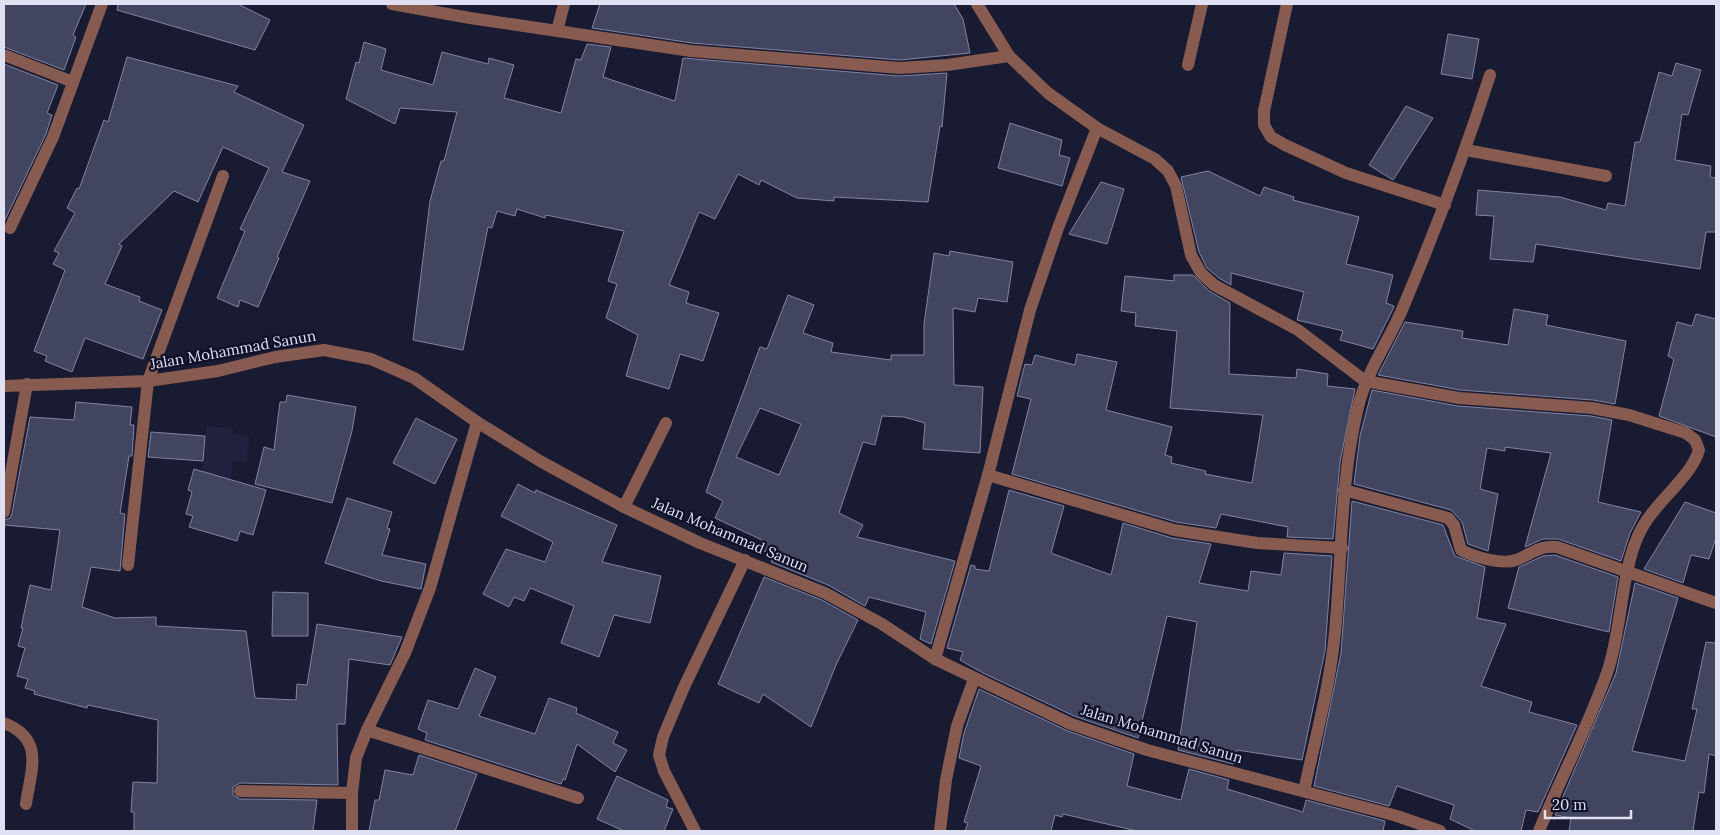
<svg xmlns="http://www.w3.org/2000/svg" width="1720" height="835" font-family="Lora,serif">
<rect width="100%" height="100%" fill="#191b32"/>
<path fill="#20223f" d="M206,426L233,428V434L249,436L247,462L232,461L231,479L202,477Z"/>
<g fill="#424560" stroke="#8084a2" fill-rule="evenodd">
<path d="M4,4H86L73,35L76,37L64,70L4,47Z"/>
<path d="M118,4H238L270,20L255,50L117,10Z"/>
<path d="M600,4H954L963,19L970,53L900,60L692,43L592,28Z"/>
<path d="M1448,34L1479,39L1472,79L1441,74Z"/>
<path d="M364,42L386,49L381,70L433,85L442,52L488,64L489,58L514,65L504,98L561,113L576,59L581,60L587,44L611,47L603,77L675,101L683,58L899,76L947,73L942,127L940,126L928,202L834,197V201L797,198L761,180L759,185L738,174L715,219L699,212L669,285L689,292L686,303L719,313L703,361L680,354L669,389L626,376L638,335L606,318L617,284L608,281L624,231L546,215L545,218L517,209L515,216L497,211L492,228L488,227L463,350L413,340L430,201L441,161H444L457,112L400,108L395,124L346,99L356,62L359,63Z"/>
<path d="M127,57L238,86L234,92L304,125L282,172L310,181L277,257L279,258L258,307L240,300L238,307L217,298L245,231L240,229L269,168L223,147L198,202L174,191L119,244L122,246L105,284L140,297L139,301L162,310L143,359L85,338L72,372L45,361L47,356L34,351L65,270L53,264L59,253L54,251L75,213L67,208L77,188L79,189L104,120L108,122Z"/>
<path d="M1676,63L1701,70L1688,115L1682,114L1675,160L1711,166L1710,177L1716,178V232H1706L1700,269L1536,244L1533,262L1490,259L1494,216L1476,215L1478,190L1560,197L1606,210L1608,203L1625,206L1635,142H1640L1659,72L1672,76Z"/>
<path d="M4,64L58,85L47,113L52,115L46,134L4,222Z"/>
<path d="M1406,106L1433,118L1393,180L1369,165Z"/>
<path d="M1010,123L1062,140L1059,155L1070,158L1062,186L998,168Z"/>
<path d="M1208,171L1260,196L1264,187L1294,197L1293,200L1359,217L1346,264L1393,275L1386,303L1394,306L1392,311L1373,349L1340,340L1343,331L1297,320L1304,292L1231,273V285L1219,278L1207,268L1199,252L1181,177Z"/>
<path d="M1101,182L1124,189L1107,244L1069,234Z"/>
<path d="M950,251L1013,262L1007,302L978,298L975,312L953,308L954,385L983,387L980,453L923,449L925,423L904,417L882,416L875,445L863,442L839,513L863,525L857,537L955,561L931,644L920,639L926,612L869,597L865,606L828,585L771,562L774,555L759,549L762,540L715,518L723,501L706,492L760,347L767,349L788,295L814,305L803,333L833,343L831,352L891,360V355H924V324L934,253L949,256ZM760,408L801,424L779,475L736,457Z"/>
<path d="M1174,275H1193L1209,291L1230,303L1229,374L1296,378L1297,369L1328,374L1327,386L1355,389L1340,462L1333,539L1287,537L1288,527L1221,514L1216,528L1176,522L1012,474L1031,399L1017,396L1025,364L1032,365L1035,355L1075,365L1077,354L1117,362L1106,410L1172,427L1165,455L1172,457L1171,463L1206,471L1205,474L1252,483L1263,415L1170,408L1177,331L1135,326L1136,313L1121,311L1125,276L1174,281Z"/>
<path d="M1514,309L1548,315L1546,325L1626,341L1615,404L1593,400L1460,390L1378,375L1405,322L1463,331L1462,338L1508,345Z"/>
<path d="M1696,314L1716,319V437L1659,416L1674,359L1668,356L1677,322L1692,326Z"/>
<path d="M1372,390L1458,406L1591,416L1612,420L1598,502L1641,512L1630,533L1621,561L1558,539H1543L1525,547L1551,453L1505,447V451L1487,448L1480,489L1498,494L1488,551L1468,544L1462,522L1451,510L1354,484L1360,436Z"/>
<path d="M287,395L356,407L352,431L332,503L255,484L264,447L274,450L280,402H286Z"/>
<path d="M76,402L132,407L130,425H134L132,456H129L120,513L125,514L120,571L91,567L82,607L115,618L156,617V626L246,631L255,698L296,700L297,684L307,685L317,624L402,637L390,665L349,659L345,724H337L338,785L240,783L233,787V795L240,799L317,800L313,831H134V812H131L133,782L157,783L158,720L88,705L87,708L34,694L35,691L25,688L28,679L17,676L25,648L18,646L23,628H21L30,585L51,590L60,530L4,525V520L10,518L12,513L30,417L74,420Z"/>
<path d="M416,418L457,439L435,484L393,463Z"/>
<path d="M151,432L205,436L203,461L148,457Z"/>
<path d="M194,469L266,490L253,535L240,531L237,541L189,527L193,516L186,514L192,492L188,490Z"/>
<path d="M518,484L535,493L536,490L617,525L602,562L661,576L650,623L614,615L599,657L561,643L574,606L530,588L524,601L514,597L509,607L483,594L506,549L545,562L553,542L501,516Z"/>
<path d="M1009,490L1064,506L1051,553L1111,575L1123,523L1172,538L1211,544L1199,583L1248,591L1251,571L1281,575L1284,553L1332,556L1325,651L1302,760L1237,750L1233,764L1178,750L1197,622L1167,616L1138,738L1074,716L983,673L960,660L963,652L947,648L971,565L975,566V569L989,571Z"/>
<path d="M347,498L392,512L387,528L390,529L382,555L426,564L421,589L381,581L325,563Z"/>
<path d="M1352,501L1443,525L1455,556L1485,567L1477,618L1506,624L1481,686L1532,702L1529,712L1577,725L1538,812L1526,810L1521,831H1475L1450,819L1454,805L1397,786L1389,806L1314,786L1341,653Z"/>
<path d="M1685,502L1716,513V538L1709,559L1691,555L1683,583L1644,569Z"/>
<path d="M1555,555L1618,577L1609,632L1508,608L1519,567L1543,556Z"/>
<path d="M764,577L822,600L858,620L836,665L811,727L763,694L759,703L718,684Z"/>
<path d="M1635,583L1678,598L1632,751L1685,761L1697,709H1692L1706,642L1716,643V756L1709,754L1704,793L1699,792L1693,831H1569L1571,818L1555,815L1616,673Z"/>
<path d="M273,592L308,593V636H272Z"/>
<path d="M475,668L496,677L479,716L535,734L549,698L577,708L576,713L618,732L613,743L627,750L615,772L577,744L565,780L563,779L561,784L425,740L427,733L418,729L428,700L458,709Z"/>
<path d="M979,689L1068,731L1134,754L1127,786L1181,800L1189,769L1229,780L1227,789L1303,812L1306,800L1385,821L1383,831H1137L1063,814L1062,817L1055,815L1051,831H965L968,823L964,822L981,766L959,758L964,733Z"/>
<path d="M419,755L477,774L455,831H369L375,800H379L385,770L413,775Z"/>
<path d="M617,776L668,800L666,807L673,809L664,831H624L597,819Z"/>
</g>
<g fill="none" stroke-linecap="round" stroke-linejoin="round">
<g stroke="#885b51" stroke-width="12">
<path d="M392,4L470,18L691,51L900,68L947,65L1009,56"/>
<path d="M977,4L1009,56L1048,93L1097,128L1155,159L1168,171L1176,186L1191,255L1201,273L1214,285L1298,330L1365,381L1459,398L1592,408L1629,415L1686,433L1695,440L1699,450C1690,480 1652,503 1638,536C1621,574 1622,627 1608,670C1589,725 1561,777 1539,831"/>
<path d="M1287,4L1264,111V125L1271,137L1285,145L1346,173L1445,205"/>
<path d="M557,31L564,4"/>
<path d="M4,55L73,82"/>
<path d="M1188,65L1202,4"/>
<path d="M1466,150L1606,176"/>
<path d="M10,228L53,137L102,4"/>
<path d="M4,386L148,381L218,371L275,357L324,350L371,359L414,378L477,422L540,461L624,507L700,543L825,593L882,624L935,659L1071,724L1147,750L1397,816L1440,831"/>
<path d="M988,475L1174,530L1257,543L1342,548"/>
<path d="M1344,490L1448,518L1454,525L1461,550C1474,557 1502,565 1516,560C1532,554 1539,545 1557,547L1716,603"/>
<path d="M624,507L666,423"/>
<path d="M4,512L27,384"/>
<path d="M128,565L148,381L223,176"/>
<path d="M935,659L988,475L1030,310L1058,228L1097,128"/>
<path d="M4,723C45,739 31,769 26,804"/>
<path d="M367,730L578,798"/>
<path d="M240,791L352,793"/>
<path d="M1304,791C1315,739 1330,686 1335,632C1342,557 1340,481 1358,407C1367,370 1390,340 1404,305C1436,229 1465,153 1490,75"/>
<path d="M352,831V793L356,758L367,730L405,653L430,588L477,422"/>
<path d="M695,831L664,771L659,755L663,737L684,687L745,560"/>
<path d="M940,831L946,780L957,726L974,679"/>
</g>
</g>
<g text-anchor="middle" stroke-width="4.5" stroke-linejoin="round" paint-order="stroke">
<g font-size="15" fill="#dfe1f2" stroke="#101128">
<text transform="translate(233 350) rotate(-10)" y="5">Jalan Mohammad Sanun</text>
<text transform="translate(730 535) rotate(23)" y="5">Jalan Mohammad Sanun</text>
<text transform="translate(1162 734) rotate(17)" y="5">Jalan Mohammad Sanun</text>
</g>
</g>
<rect width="1720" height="835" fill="none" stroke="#dfe1f2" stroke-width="10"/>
<path d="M1545 810v8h86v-8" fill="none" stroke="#dfe1f2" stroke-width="2.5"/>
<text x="1552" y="810" font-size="15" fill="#dfe1f2" stroke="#101128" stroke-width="4" paint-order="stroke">20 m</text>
</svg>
